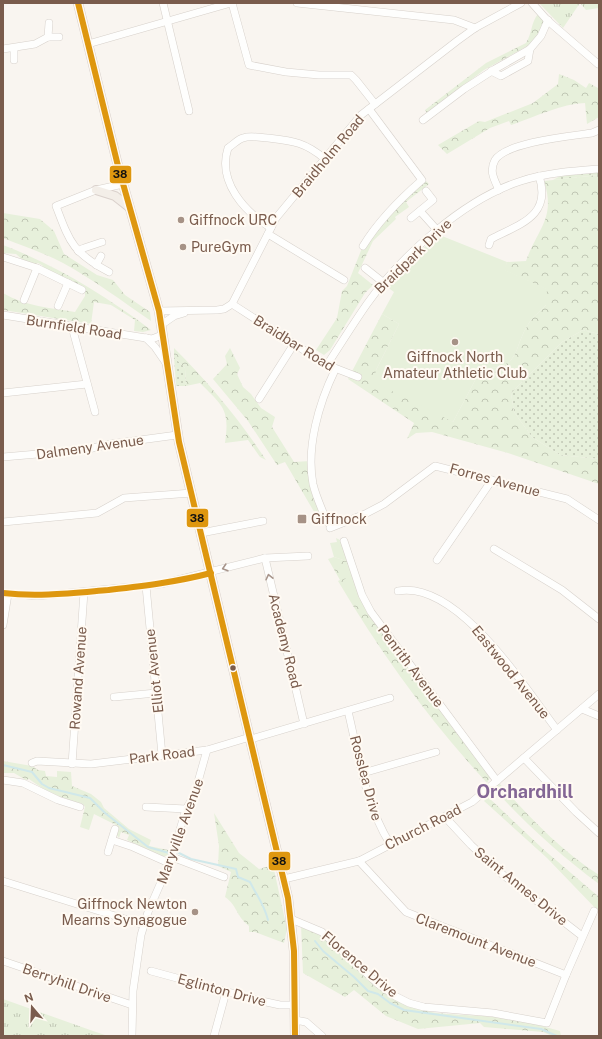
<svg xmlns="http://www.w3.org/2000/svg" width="602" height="1039" font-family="'Public Sans',sans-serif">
<defs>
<pattern id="grass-dots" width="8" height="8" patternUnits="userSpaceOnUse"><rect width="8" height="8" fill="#e7f0db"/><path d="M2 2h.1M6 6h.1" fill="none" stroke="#c0c6b4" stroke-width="1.8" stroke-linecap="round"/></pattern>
<pattern id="forest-crowns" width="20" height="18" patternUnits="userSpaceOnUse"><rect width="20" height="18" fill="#e7f0db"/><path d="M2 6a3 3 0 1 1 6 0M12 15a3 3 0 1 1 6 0" fill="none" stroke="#c0c6b4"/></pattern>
<pattern id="park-tufts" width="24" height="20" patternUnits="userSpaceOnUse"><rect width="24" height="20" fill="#e7f0db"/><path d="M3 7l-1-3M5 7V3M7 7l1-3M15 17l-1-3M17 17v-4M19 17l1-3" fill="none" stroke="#c0c6b4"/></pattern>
</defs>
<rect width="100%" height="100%" fill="#f9f5f0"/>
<g fill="url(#grass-dots)">
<path d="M599,172V175L553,180L562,175Z"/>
<path d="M583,330L599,334V459L560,455L532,437L514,412L511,393L562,342Z"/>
<path d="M174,357L185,368L186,386H176Z"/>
</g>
<g fill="url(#forest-crowns)">
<path d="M538,14L545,21L536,38L529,45L484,70L427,113L425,110L486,63L526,43C532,34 531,22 538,14Z"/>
<path d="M559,74L574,80L586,88L589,83L598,88L599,87V117L587,124L585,103C561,104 537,116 514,124L511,125L509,121L490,128L447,154L438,145L479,121L485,122L533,103L558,84Z"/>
<path d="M599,175V334L583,330L562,342L511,393L514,412L532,437L560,455L599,459V484L508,453L432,432L416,433L407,439L414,423L348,379L382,314L399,324L376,370L453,422L481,369C523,367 511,351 529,323C533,316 541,311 546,305V289L504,270L507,262L526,261C538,228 556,218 544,181Z"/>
<path d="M426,181L429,184L406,202L409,207L395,217L396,219L373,241L358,273L373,285L365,293L330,350L324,355L316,350L337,318L342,291L347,286L362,248L387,216Z"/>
<path d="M3,213L40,219L54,231L64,254L97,275L113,280L125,295L150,312L151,321C122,301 94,280 63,263C44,253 23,246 3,238Z"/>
<path d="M3,245C57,266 105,295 151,330L143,332L134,331L135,320L111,305L94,302L91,324L3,310V293C25,306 51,308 75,312L85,296V290L71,280L42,269L43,266L38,263L34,265L24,261L16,254L3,253Z"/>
<path d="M174,348C209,383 239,419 266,460L260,457L248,440L225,443C230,409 223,406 200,383L186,386L185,368L174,357Z"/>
<path d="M230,348L240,368L237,374L243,387L251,394L261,408L275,417L272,427L294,462L310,461L325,523L320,522L285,462L277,465L248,421L213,379L227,364L225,356Z"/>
<path d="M334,557L349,562L361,597L491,776L487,783C430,721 381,654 338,581L340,580L328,559Z"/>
<path d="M3,761L32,766L38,770L45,771L46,776L57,777V771L71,772L72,786L91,794L101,802L104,808L129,829L151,840L149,846L168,850V856H162L127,840L129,835L121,832L119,838L116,834L118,826L94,814L89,830L80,827L85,807L83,804C63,799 46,792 29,779L26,780L14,773H3Z"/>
<path d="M499,783C530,818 560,850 599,875V884C561,856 525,823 493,788Z"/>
<path d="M488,797L543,849L599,897V912L547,858L484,801Z"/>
<path d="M214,813L239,853L259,869L273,865L287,929L284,943L255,932H249V926C236,916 237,905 225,897L231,872L218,866L219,846Z"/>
<path d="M301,925L315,929L388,995C423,1018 455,1013 494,1017C516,1019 539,1025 560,1031L561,1036H552L543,1032L484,1027L480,1023L418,1029L386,1016L354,990L345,997L303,973Z"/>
</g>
<g fill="url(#park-tufts)">
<path d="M539,3H599V8L586,10L580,3L563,28Z"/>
<path d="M3,999L93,1031L108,1036H3Z"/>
</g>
<g fill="#e7f0db">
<path d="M437,234L507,262L505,270L547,289L546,305C541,311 533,316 529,323C511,351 523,367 481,369L453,422L374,382L376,370L399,324L382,314L394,292L387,287Z"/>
<path d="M336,538L342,541L349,562L334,557L330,543L337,542Z"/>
<path d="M354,575L361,597L353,598L343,580Z"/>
</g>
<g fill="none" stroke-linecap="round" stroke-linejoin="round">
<g stroke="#d0e8ea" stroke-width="2">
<path d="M3,765L32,772L42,784L49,788L90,798L105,813L148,847L169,853"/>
<path d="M179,853L191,859L236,869L238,877L250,882C257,896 264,904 268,920"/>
<path d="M315,941L323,951L354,977L368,991L378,994L390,1003L404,1010L541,1029L557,1036"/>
</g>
<g stroke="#d7d1cb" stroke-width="8">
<g id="minor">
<path d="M163,3L189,111"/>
<path d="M232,3L249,65L286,72L319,75H351L356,80L375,104"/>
<path d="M297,3L454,20L475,28"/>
<path d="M532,3L547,20L598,64"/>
<path d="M48,37L49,23"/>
<path d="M88,44L231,3"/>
<path d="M3,49L35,44L48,37H59"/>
<path d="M14,60V48"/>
<path d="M491,71L501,76L528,61L530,49"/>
<path d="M423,120L464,89L495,69L530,49L541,36L548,20"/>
<path d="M499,190C494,179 489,171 495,160C506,142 572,136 592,133L599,130"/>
<path d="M420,211L437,230"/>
<path d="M411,218L433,200L426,191"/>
<path d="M271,228C245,212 217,182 228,148C233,145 238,139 243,138C251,135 260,138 268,138C293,141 305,142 325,159"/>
<path d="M268,234L344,280"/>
<path d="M489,245L491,239C520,224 552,216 539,176"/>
<path d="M363,246C379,220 399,200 422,180L369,109"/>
<path d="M78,251L84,248L102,242"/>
<path d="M3,257L37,268L82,290"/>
<path d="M96,265L101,256"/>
<path d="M365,268L384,283"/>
<path d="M109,272C73,253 70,243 56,206L96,190L123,184"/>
<path d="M24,300L37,268"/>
<path d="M232,304L327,365L358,377"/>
<path d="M58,306L68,283"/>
<path d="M159,311L217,310L224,309L232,304L276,218L361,115L457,41L475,28L521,3"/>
<path d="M3,315L152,339L162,335"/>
<path d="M161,325L174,316L184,313"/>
<path d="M72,327L95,412"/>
<path d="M146,338L155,347L166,363"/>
<path d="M327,365C340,345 353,324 367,304C401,256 464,199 521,181C546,173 573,171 599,169"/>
<path d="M3,393L87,384"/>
<path d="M259,399L294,344"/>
<path d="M3,457L84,450L110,444L177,435"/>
<path d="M3,522L97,513L124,498L192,493"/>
<path d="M327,522C322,509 316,497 313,484C306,447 319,403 335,370"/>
<path d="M330,528L365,514L384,504L435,466L567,499L599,520"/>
<path d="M201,533L263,521"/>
<path d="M344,541L362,595L371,612L497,781"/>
<path d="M494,549L562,590L599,619"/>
<path d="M265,558L304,724"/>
<path d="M437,560L492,480"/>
<path d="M146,586L162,755"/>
<path d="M398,591C458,580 525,688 557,730"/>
<path d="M3,593L37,596L161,584L265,558L308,556"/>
<path d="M3,625L8,594"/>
<path d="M114,697L156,693"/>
<path d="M582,709L599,716"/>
<path d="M348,711C359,757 365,803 390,844"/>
<path d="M251,739L390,698"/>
<path d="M524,758L576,812L599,833"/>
<path d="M32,763L37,761L91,764L207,750L250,737"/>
<path d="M72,764L84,592"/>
<path d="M363,773L436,752"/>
<path d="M3,780L23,783L58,800L80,807"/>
<path d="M146,807L186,809"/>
<path d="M445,817L471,845L502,874L582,936"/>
<path d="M112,840L133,847L169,863"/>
<path d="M108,852L115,829"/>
<path d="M172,857L224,877"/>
<path d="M359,861L406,912L566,975"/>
<path d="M284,879L359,861L472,802L599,694"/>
<path d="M3,881L144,925"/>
<path d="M291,919L322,932L378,984L395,996L409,1003L424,1007L493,1013L547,1023L566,975L594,911"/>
<path d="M3,961L132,1005"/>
<path d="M151,971L257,1000L280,1005H295"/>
<path d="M295,1020L306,1022L322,1036"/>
<path d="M132,1036L133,991L141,935L148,912L172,857L186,809L194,796L207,750"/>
<path d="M214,1036L226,992"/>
</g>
</g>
<g stroke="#dad1cc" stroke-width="10">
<g id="major">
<path d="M78,3L118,166L159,311L179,442L288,898L294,951L295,1036"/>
<path d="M96,190L115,196L129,207"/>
</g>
</g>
<use href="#minor" stroke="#fefefd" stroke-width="7"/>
<use href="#major" stroke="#f3eee8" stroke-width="8"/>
<g stroke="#fffaf3" stroke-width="9">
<g id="bus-1">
<path d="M78,3L118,166L159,311L179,442L288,898L294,951L295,1036"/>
<path d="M3,593C38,597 72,593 108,590C142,586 177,582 211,573"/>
</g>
</g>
<use href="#bus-1" stroke="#de970f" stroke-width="6"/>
</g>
<defs><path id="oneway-chevron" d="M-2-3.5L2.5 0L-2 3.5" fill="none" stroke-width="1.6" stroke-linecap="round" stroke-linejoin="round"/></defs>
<g stroke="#a8958b">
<use href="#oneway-chevron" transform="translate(225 568) rotate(163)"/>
<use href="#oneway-chevron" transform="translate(269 577) rotate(-103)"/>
</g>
<g fill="#a69286" stroke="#fffaf3" stroke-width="1.5">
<circle cx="181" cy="220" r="4"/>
<circle cx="183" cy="247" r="4"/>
<circle cx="455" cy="342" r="4"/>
<rect x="297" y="514" width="10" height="10" rx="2"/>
<circle cx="195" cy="912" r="4"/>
</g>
<circle fill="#7a5c4d" stroke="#fffaf3" stroke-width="1.5" cx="233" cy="668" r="3.5"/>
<g text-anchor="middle" stroke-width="4" stroke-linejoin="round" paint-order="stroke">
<g font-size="14" fill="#7a5c4d" stroke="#fffaf3">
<text transform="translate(328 156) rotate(-50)" y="5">Braidholm Road</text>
<text transform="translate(413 256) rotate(-44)" y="5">Braidpark Drive</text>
<text transform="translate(74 327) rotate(9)" y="5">Burnfield Road</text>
<text transform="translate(294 343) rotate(32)" y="5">Braidbar Road</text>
<text transform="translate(90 447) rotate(-8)" y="5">Dalmeny Avenue</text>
<text transform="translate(495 480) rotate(15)" y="5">Forres Avenue</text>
<text transform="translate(285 641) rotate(76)" y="5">Academy Road</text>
<text transform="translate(411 666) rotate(53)" y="5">Penrith Avenue</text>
<text transform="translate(154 671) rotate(-96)" y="5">Elliot Avenue</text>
<text transform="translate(511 672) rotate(51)" y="5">Eastwood Avenue</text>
<text transform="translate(78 678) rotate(-86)" y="5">Rowand Avenue</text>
<text transform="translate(162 755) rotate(-7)" y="5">Park Road</text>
<text transform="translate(366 778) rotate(75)" y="5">Rosslea Drive</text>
<text transform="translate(423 827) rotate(-27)" y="5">Church Road</text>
<text transform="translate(180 831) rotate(-70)" y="5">Maryville Avenue</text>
<text transform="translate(521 886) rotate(39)" y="5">Saint Annes Drive</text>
<text transform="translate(476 940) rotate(21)" y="5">Claremount Avenue</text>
<text transform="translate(360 964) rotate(40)" y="5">Florence Drive</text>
<text transform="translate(67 983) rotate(19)" y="5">Berryhill Drive</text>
<text transform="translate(222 990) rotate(15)" y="5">Eglinton Drive</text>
</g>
<g font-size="14" fill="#7a5c4d" stroke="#fffaf3" text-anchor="start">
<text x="189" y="225">Giffnock URC</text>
<text x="191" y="252">PureGym</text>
<text x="455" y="362" text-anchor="middle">Giffnock North<tspan x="455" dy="16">Amateur Athletic Club</tspan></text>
<text x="311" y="524">Giffnock</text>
<text x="187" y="909" text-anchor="end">Giffnock Newton<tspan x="187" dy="16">Mearns Synagogue</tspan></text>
</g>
<g font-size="18" font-weight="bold" fill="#846695" stroke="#fffaf3">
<text x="525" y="798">Orchardhill</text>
</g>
</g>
<g stroke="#fffaf3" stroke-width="1.5">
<rect x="109" y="165" width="23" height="19" rx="4" fill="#de970f"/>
<rect x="186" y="508" width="23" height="20" rx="4" fill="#de970f"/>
<rect x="268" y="851" width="23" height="20" rx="4" fill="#de970f"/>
</g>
<g font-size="11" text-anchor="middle" font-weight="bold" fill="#111">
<text x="120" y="178">38</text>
<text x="197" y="522">38</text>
<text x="279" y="865">38</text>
</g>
<rect width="602" height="1039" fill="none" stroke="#7a5c4d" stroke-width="8"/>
<g transform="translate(32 1007) rotate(341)" stroke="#fffaf3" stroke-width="3" paint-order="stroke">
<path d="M0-3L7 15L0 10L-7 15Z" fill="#7a5c4d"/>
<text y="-6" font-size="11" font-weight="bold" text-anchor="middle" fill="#7a5c4d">N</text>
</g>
</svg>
